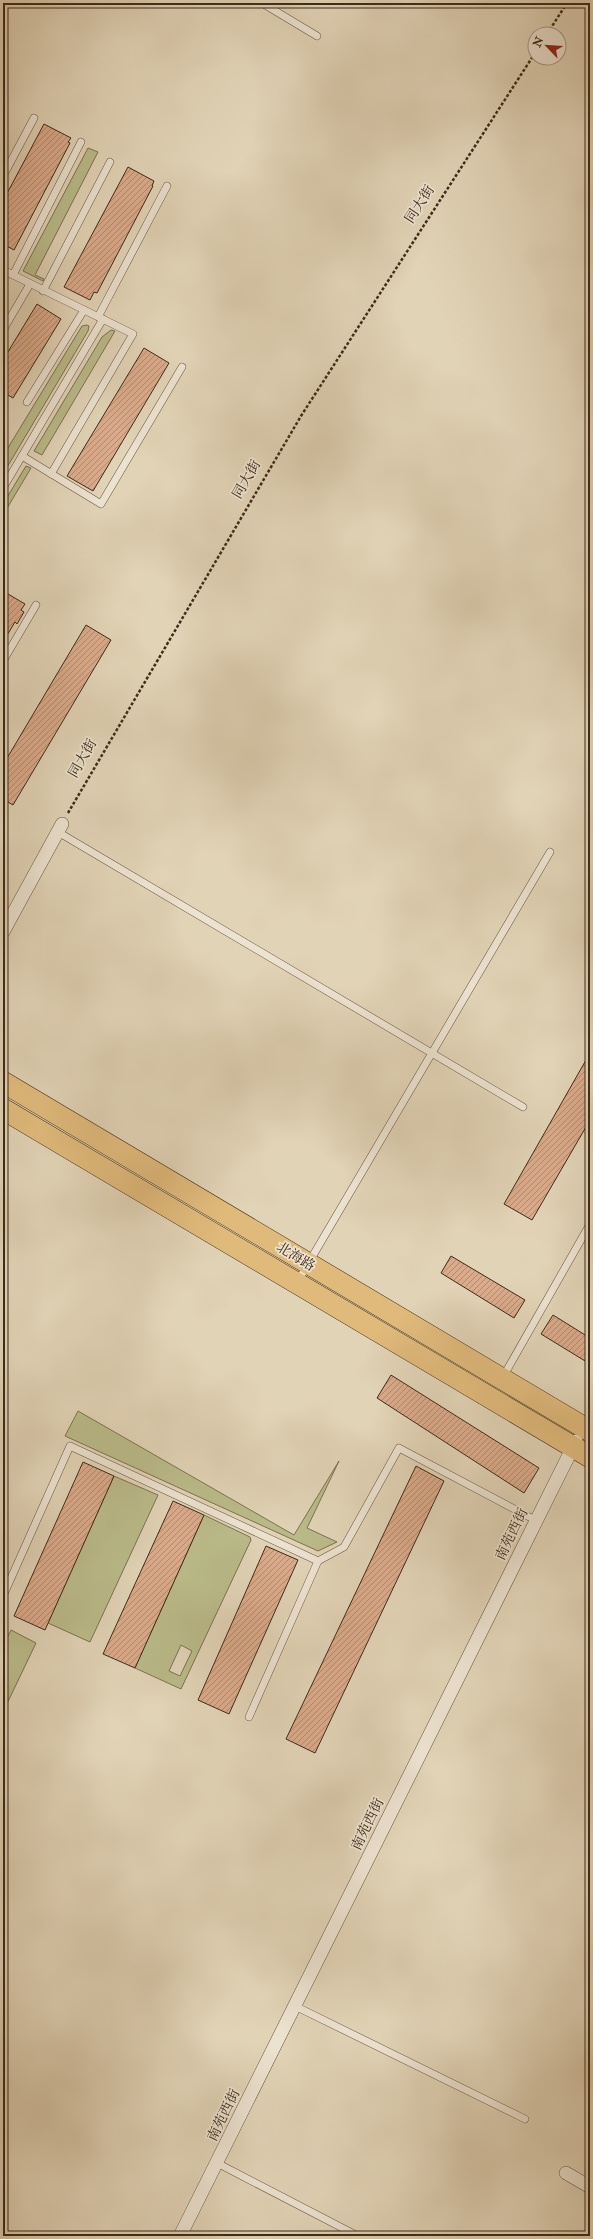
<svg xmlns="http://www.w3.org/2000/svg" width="593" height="2239" font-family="'IM FELL Double Pica','Noto Serif SC',serif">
<defs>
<pattern id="building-hatch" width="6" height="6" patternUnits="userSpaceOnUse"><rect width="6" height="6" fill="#d9aa8b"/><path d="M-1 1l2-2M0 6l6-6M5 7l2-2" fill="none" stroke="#b18b71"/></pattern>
</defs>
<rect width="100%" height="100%" fill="#e1d3b6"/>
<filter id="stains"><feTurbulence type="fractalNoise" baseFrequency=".005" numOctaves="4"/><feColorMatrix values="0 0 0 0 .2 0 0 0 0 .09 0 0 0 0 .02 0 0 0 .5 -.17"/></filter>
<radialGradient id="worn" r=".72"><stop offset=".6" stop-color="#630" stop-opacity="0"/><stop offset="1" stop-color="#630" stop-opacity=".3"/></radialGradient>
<g fill="#baba89" stroke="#7c7250" fill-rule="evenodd">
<path d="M88,148L98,152L35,275L44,279L43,281L23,271Z"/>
<path d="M87,325L89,326L88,331L3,474V456L82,326Z"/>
<path d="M111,330L115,331L42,455L34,451L102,337Z"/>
<path d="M26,466L31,468L3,515V504Z"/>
<path d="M78,1411L294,1535L339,1461L307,1528L337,1542L318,1551L65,1436Z"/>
<path d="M114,1476L158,1495L90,1642L48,1623Z"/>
<path d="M204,1515L250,1537L251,1540L181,1689L135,1668ZM181,1645L192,1651L180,1676L169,1671Z"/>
<path d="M11,1630L36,1643L3,1712V1646Z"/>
</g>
<g fill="url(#building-hatch)" stroke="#3e2b18">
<path d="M44,124L71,138L68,142L70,143L14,250L3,244V201Z"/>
<path d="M128,167L154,181L152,186H153L97,293L94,292L90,300L64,287Z"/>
<path d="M37,304L61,319L13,398L3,392V360Z"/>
<path d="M144,348L169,363L93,491L67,476Z"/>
<path d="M3,591L25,604L21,610L24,612L17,624L15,622L3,642Z"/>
<path d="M86,625L111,640L13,805L3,799V765Z"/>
<path d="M590,1053V1120L532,1220L504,1204Z"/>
<path d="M451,1256L525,1300L514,1318L441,1273Z"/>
<path d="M553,1315L590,1338V1364L541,1334Z"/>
<path d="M391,1375L539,1468L524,1493L377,1398Z"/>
<path d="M83,1462L114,1476L45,1630L14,1616Z"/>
<path d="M416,1466L444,1481L315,1753L286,1739Z"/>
<path d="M173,1501L204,1515L135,1668L103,1654Z"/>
<path d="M266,1546L298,1560L229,1714L198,1700Z"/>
</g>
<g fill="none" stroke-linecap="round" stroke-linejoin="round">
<g stroke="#675540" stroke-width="8">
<g id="service">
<path d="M262,3L317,36"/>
<path d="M3,176L34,118"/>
<path d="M3,270L133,334L51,474"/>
<path d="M13,275L81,142"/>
<path d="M43,291L110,162"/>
<path d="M98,317L167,186"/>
<path d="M3,330L30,284"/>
<path d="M27,402L84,310"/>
<path d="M22,456L101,504L182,367"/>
<path d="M3,488L103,319"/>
<path d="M3,661L36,605"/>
<path d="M58,832L523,1107"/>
<path d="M298,1281L550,852"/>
<path d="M503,1377L590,1224"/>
<path d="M3,1596L70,1446L318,1561L344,1547L399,1448L535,1520"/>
<path d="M249,1717L318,1561"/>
<path d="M295,2006L525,2119"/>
<path d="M217,2163L358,2236"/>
</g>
</g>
<g stroke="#675540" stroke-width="14">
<g id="minor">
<path d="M3,932L62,824"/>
<path d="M566,2173L590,2187"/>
<path d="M180,2236L576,1441"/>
</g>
</g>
<g stroke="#3e2b18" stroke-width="22">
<g id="primary">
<path d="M3,1082L590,1431"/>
<path d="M3,1109L590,1457"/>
</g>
</g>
<g stroke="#3e2b18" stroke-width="2.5" stroke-dasharray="3 2" stroke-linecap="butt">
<path d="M547,34L567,3"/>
<path d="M68,813L301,416L535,53"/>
</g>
<use href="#service" stroke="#ece2d0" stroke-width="7"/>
<use href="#minor" stroke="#ece2d0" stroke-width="13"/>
<use href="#primary" stroke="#e0ba7b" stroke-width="21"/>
</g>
<g text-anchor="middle" stroke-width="3.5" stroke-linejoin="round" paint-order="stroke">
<g font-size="14" fill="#3e2b18" stroke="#ece2d0">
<text transform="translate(419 204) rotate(-57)" y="5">同大街</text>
<text transform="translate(246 479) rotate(-60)" y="5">同大街</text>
<text transform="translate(82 758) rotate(-60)" y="5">同大街</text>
<text transform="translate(296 1256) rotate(31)" y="5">北海路</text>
<text transform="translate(511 1534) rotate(-64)" y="5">南苑西街</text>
<text transform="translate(367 1824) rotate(-64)" y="5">南苑西街</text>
<text transform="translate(223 2115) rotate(-64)" y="5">南苑西街</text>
</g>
</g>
<rect width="593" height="2239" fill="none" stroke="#e1d3b6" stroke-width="16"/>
<rect x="4" y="4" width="585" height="2231" fill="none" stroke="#3e2b18" stroke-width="2"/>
<rect x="8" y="8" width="577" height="2223" fill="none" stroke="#3e2b18"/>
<g transform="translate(547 46) rotate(295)"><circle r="19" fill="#ece2d0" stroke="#a69986"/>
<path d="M0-3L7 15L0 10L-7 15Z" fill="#8f2418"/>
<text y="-6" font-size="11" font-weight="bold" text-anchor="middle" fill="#3e2b18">N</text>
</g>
<rect width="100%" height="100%" filter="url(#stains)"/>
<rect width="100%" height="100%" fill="url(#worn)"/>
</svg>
